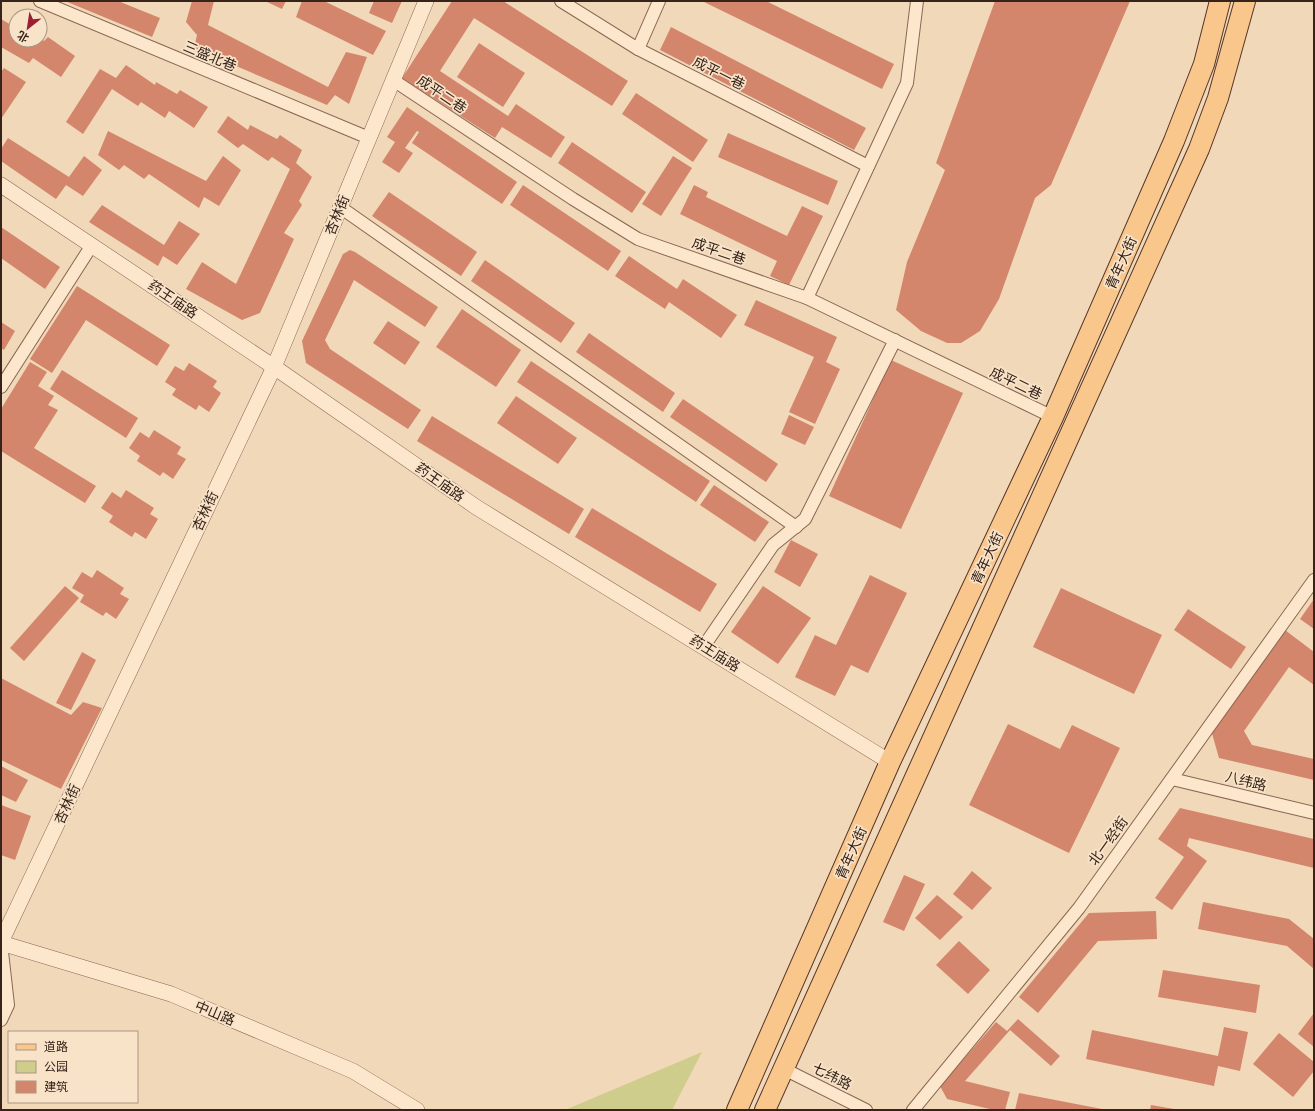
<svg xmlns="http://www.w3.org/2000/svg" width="1315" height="1111" font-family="'Zilla Slab','Noto Sans SC',serif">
<rect width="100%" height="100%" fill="#f1d8b9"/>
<path fill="#cfcd8c" d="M702,1052L672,1110H565Z"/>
<g fill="#d3866b">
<path d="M65,1H118L160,18L152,37Z"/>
<path d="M192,1H214L208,25L328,87L346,52L367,57L349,104L335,95L327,105L194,48L197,35L186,22Z"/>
<path d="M265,1H286L282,9Z"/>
<path d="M302,1H324L386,31L373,55L296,17Z"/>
<path d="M374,1H402L392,23L369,13Z"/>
<path d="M452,1H503L628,81L612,106L474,18L440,71L508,116L516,104L565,137L551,158L502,127L495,138L402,78Z"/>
<path d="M702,1H766L894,64L882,89Z"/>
<path d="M995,1H1130L1051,185L1035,198L999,299L980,331L961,343H947L921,331L896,310L907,262L945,170L936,163Z"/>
<path d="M1,19L11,25L16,21V40H40V38L44,41L48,37L75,56L61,77L33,58L29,63L1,47Z"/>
<path d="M671,27L866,128L854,150L660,50Z"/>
<path d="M479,43L525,73L503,107L457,77Z"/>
<path d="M126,65L155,85L156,82L177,94L180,90L208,107L194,128L169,111L165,118L141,102L138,106L112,89L83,134L66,122L100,69L116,78Z"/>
<path d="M4,68L26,82L1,119V72Z"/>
<path d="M636,93L708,140L693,162L622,114Z"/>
<path d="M407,107L517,182L502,204L412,143L419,132L417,131L405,148L413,153L399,173L382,162L395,142L387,137Z"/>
<path d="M228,116L248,130L250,125L277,139L280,135L302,150L296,163L312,177L299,201L302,205L284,233L294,239L260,313L242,320L186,289L202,262L236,284L290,169L272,157L268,161L243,144L238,148L217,132Z"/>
<path d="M108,131L206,181L223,156L241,170L219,206L204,197L199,208L149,174L144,179L124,165L119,170L98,155Z"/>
<path d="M728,133L838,181L828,205L718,157Z"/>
<path d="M8,138L69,177L84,156L102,170L83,196L66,185L56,199L1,161V149Z"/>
<path d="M572,142L646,192L632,213L558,163Z"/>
<path d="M673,156L692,168L661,216L642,204Z"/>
<path d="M523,185L621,251L608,271L510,205Z"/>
<path d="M694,185L708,192L706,197L787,236L802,206L823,216L789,285L770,276L777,261L680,214Z"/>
<path d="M389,192L477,252L461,276L372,216Z"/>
<path d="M102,205L164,245L179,221L200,234L177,265L163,256L158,266L89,222Z"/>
<path d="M1,227L60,267L45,289L1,258Z"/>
<path d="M350,250L355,252L438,307L425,327L354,280L325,340L330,349L421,410L408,429L306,363L302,341L343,254Z"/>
<path d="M629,256L677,289L683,279L737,315L721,338L669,302L665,309L615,276Z"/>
<path d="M485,260L575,323L561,343L471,281Z"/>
<path d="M77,286L170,345L157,366L86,320L52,373L30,359Z"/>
<path d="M756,300L837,337L826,362L840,369L815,424L789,412L814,357L744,325Z"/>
<path d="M462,309L521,350L496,387L436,347Z"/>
<path d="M388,321L420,342L405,365L373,343Z"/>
<path d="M1,322L15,331L4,350L1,348Z"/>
<path d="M589,333L675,393L663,412L576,352Z"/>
<path d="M891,360L963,393L901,529L829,496Z"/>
<path d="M531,361L710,481L696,502L517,382Z"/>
<path d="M30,362L47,372L38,386L54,396L48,405L58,410L34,448L96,486L85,503L1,451V409Z"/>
<path d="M189,363L217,381L213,387L221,393L209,412L199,405L196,410L172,395L176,389L165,382L175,366L184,371Z"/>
<path d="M62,370L138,418L126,438L50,389Z"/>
<path d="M516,396L577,438L558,464L497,423Z"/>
<path d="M683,399L778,464L766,482L670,417Z"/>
<path d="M789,415L814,427L805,445L781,434Z"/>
<path d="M432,416L584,509L569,534L417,441Z"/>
<path d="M154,430L181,447L177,454L186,459L173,479L163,472L160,476L137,461L140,456L129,448L140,432L149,438Z"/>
<path d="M714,485L769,522L755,542L700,505Z"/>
<path d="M126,490L154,508L150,514L158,519L146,539L135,532L132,537L109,522L113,516L101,508L112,492L121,498Z"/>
<path d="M592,508L717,584L700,612L575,537Z"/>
<path d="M791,540L818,554L800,587L774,572Z"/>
<path d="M97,570L124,588L120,594L129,599L116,619L106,612L103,616L80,602L84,595L72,588L82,572L92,578Z"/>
<path d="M870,575L907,593L868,673L851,665L835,696L795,677L815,635L836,645Z"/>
<path d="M65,586L79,598L24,661L10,648Z"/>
<path d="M763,586L811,618L778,664L731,632Z"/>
<path d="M1061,588L1162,635L1134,694L1033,647Z"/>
<path d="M1314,599V629L1300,619Z"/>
<path d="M1188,609L1246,647L1231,669L1174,630Z"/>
<path d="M1285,630L1314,652V685L1289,667L1244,731L1252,745L1314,759V780L1219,758L1211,730Z"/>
<path d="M82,652L96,660L71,710L56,703Z"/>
<path d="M1,678L71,715L83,702L102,708L61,789L1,760Z"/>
<path d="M1008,724L1060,749L1072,725L1120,748L1069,853L969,805Z"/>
<path d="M1,766L28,780L16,802L1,795Z"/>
<path d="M1,805L31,816L15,860L1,855Z"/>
<path d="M1180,808L1314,839V868L1189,838L1187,846L1207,861L1172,910L1155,898L1184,857L1158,839Z"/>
<path d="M972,871L992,888L972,910L953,894Z"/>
<path d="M904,875L925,884L904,931L883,922Z"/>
<path d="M937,895L963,917L940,940L915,918Z"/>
<path d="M1203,902L1289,919L1314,939V969L1287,946L1198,929Z"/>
<path d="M1156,911L1157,939L1098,941L1038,1013L1019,997L1089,913Z"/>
<path d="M959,941L990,970L968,994L936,965Z"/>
<path d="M1163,970L1260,985L1256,1013L1158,997Z"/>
<path d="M1314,1013V1047L1298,1034Z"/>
<path d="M1018,1019L1060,1056L1051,1066L1010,1030L965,1081L1010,1092L1005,1110H994L947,1099L940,1086L996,1022L1007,1031Z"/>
<path d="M1224,1027L1248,1032L1240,1071L1218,1066L1214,1086L1086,1059L1092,1030L1218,1056Z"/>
<path d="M1279,1033L1314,1062V1071L1293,1097L1253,1064Z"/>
<path d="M1019,1093L1102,1109V1110H1015Z"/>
<path d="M1151,1105L1174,1109V1110H1150Z"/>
</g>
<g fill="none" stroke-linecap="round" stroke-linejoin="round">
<g stroke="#886752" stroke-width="14">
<g id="minor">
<path d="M40,1L369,138"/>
<path d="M561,1L638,49L868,166"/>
<path d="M638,49L659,1"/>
<path d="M393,80L573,199L638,239L807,298L1053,417"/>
<path d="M340,207L796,527"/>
<path d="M807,298L907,83L917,1"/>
<path d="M1,387L92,245"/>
<path d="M704,646L773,545L805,519L895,340"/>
<path d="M1172,779L1314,813"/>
<path d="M1,1020L8,1005L1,943"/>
<path d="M784,1069L866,1110"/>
<path d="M913,1110L1079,908L1314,580"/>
</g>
</g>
<g stroke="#886752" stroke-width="16">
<g id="tertiary">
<path d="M1,185L274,367L476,507L890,762"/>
<path d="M1,942L274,367L426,1"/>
<path d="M1,943L171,994L353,1071L417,1110"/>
</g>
</g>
<g stroke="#553628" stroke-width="22">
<g id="primary">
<path d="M737,1110L890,762L1053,417L1174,141L1204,64L1220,1"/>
<path d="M765,1110L1199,149L1218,98L1245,1"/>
</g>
</g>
<use href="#minor" stroke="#fce6cc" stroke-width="12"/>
<use href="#tertiary" stroke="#fce6cc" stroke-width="15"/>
<use href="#primary" stroke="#f9c68b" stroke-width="20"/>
</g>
<g text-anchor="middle" stroke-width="3.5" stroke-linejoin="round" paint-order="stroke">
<g font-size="14" fill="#362319" stroke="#f8e3c9">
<text transform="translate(210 56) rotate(23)" y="5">三盛北巷</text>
<text transform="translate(719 73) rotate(27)" y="5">成平一巷</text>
<text transform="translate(442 94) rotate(34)" y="5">成平二巷</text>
<text transform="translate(337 215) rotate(-68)" y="5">杏林街</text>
<text transform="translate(719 251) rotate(19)" y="5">成平二巷</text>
<text transform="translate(1121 263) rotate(-66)" y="5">青年大街</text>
<text transform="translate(173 299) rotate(34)" y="5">药王庙路</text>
<text transform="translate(1016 383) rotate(26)" y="5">成平二巷</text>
<text transform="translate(440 482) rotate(35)" y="5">药王庙路</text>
<text transform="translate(205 511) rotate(-65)" y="5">杏林街</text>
<text transform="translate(987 558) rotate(-65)" y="5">青年大街</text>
<text transform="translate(715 653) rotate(32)" y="5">药王庙路</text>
<text transform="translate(1246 781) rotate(14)" y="5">八纬路</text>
<text transform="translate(67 804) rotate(-65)" y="5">杏林街</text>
<text transform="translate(1108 841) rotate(-54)" y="5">北一经街</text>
<text transform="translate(851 853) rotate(-66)" y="5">青年大街</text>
<text transform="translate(215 1013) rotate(23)" y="5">中山路</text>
<text transform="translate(832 1076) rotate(27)" y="5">七纬路</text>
</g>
</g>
<rect width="1315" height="1111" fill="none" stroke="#362319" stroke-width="4"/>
<rect x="8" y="1031" width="130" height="72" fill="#f8e3c9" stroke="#aa9683"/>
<rect x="16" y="1044" width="20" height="6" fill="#f9c68b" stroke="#aa9683"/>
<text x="44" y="1051" font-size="12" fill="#362319">道路</text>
<rect x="16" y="1061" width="20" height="12" fill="#cfcd8c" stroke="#aa9683"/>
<text x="44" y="1071" font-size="12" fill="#362319">公园</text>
<rect x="16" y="1081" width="20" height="12" fill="#d3866b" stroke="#aa9683"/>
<text x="44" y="1091" font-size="12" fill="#362319">建筑</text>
<g transform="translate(28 28) rotate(210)"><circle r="19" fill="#f8e3c9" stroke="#aa9683"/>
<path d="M0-3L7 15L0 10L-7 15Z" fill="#9c1e32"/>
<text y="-6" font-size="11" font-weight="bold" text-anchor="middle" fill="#362319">北</text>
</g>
</svg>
